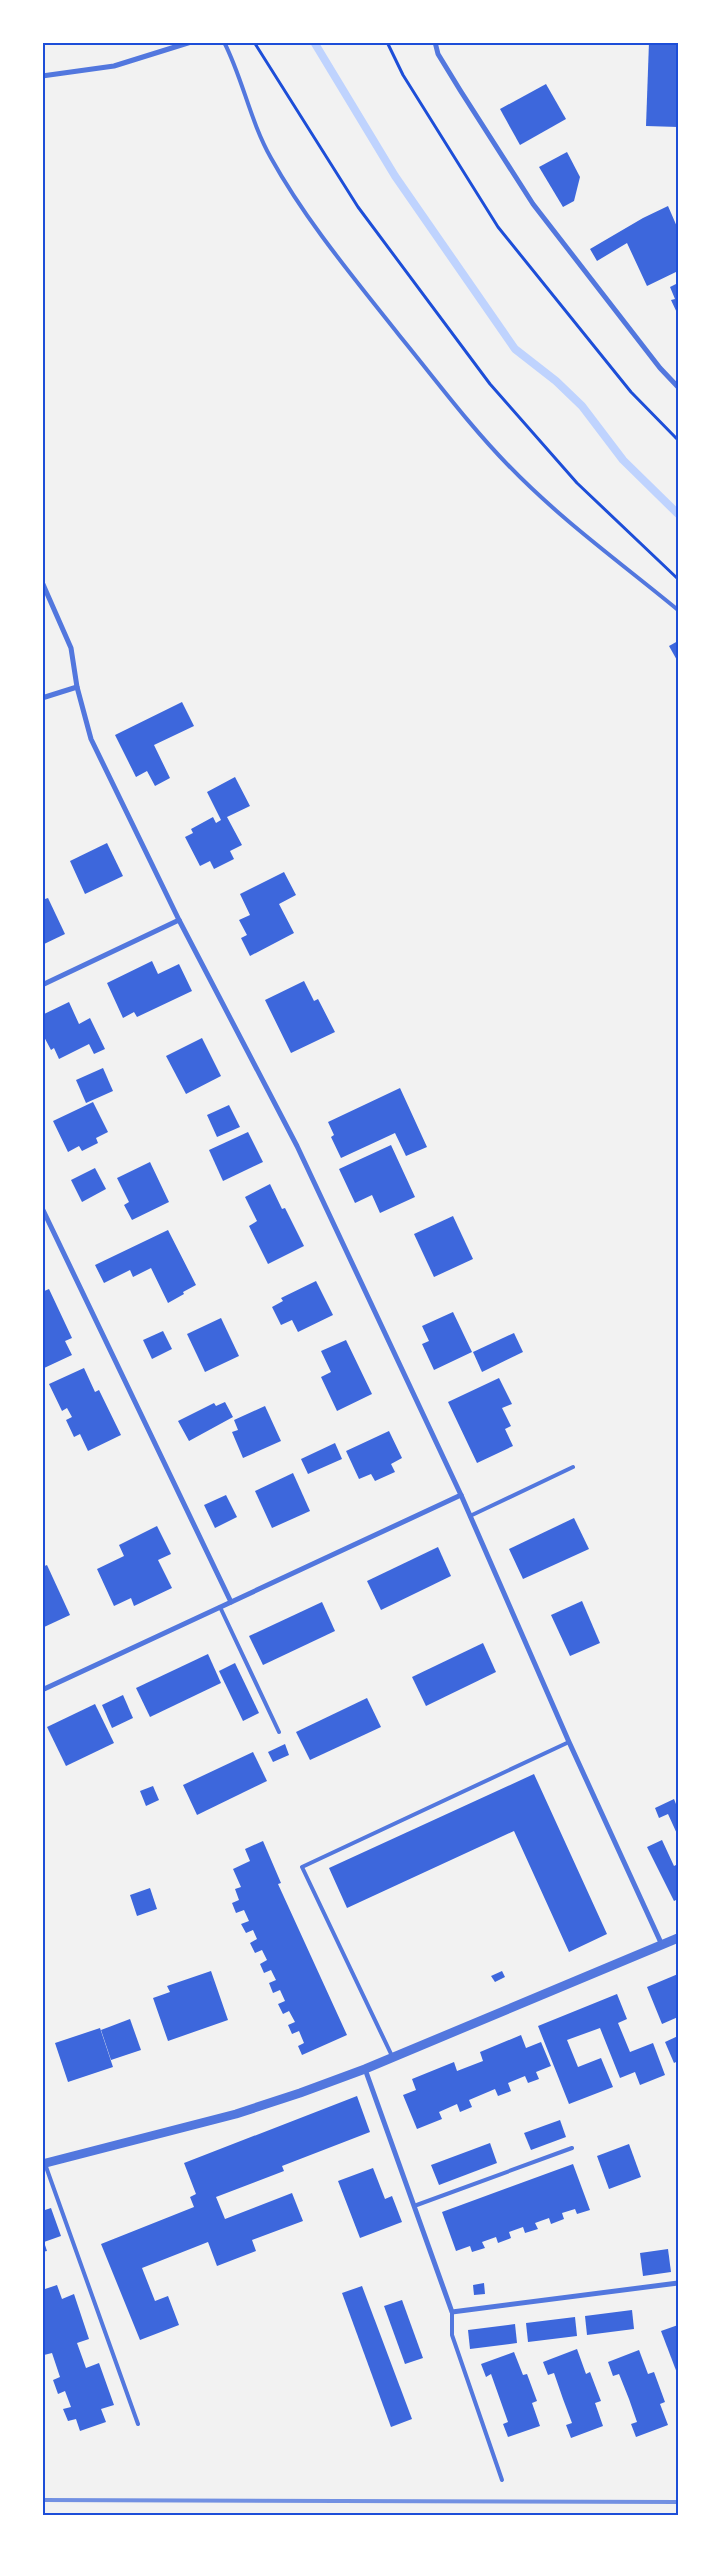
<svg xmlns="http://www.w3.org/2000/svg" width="721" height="2558" font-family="Jost,sans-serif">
<rect width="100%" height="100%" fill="#f2f2f2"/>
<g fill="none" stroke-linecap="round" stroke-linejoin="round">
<path stroke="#bfd3fe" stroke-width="8" d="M314,42L395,176L515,349L556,381L582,406L623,460L678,514"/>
</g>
<g fill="#3d67dc">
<path d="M649,42H678V127L646,126Z"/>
<path d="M546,84L566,119L520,145L500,109Z"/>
<path d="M567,152L580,177L574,201L563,207L539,167Z"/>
<path d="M668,206L678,229V271L647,286L627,243L597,261L590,249L643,218Z"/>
<path d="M678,283V315L671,300L675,299L670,287Z"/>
<path d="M678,641V662L669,646Z"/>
<path d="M182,702L194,726L154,745L170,778L155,786L147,771L136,777L115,735Z"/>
<path d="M235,777L250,806L227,817L242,845L230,851L234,859L214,869L210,861L200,866L185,837L193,833L191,829L213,817L216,823L221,820L207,792Z"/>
<path d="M107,843L123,876L85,894L70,861Z"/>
<path d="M284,872L296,895L279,904L294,933L250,956L241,938L247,935L239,920L250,915L240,894Z"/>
<path d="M48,898L65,934L42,945V900Z"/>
<path d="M152,961L158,974L179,964L192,991L137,1017L134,1012L123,1018L107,983Z"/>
<path d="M304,981L314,1001L318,999L335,1032L291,1053L265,1000Z"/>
<path d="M69,1002L79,1024L90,1018L105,1049L94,1054L89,1044L59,1059L54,1048L51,1050L42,1033V1015Z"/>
<path d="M202,1038L221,1076L186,1094L166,1056Z"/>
<path d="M103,1068L113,1091L86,1103L76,1080Z"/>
<path d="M400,1088L427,1147L406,1156L395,1133L341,1158L331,1137L334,1135L328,1122Z"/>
<path d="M93,1102L108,1132L96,1138L98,1143L82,1151L79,1146L68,1152L53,1121Z"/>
<path d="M229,1105L240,1127L217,1137L207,1115Z"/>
<path d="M248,1132L263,1162L223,1181L209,1150Z"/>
<path d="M391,1145L415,1197L380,1213L372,1195L355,1203L339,1169Z"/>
<path d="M150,1162L169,1202L132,1220L124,1205L129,1202L117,1178Z"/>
<path d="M95,1168L106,1189L82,1202L71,1180Z"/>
<path d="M270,1184L282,1209L285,1208L304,1246L268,1264L249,1226L257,1221L245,1197Z"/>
<path d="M453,1216L473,1259L434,1277L414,1234Z"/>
<path d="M168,1230L196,1285L183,1292L184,1294L168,1303L151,1268L133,1277L130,1270L104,1283L95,1265Z"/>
<path d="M316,1281L333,1315L298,1332L292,1320L281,1325L272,1307L283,1301L281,1298Z"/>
<path d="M49,1289L72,1338L65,1341L72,1355L42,1369V1292Z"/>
<path d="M453,1312L472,1352L434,1370L422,1344L429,1341L422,1326Z"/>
<path d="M221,1318L239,1356L205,1372L187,1334Z"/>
<path d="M163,1331L172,1349L152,1359L143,1340Z"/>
<path d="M514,1333L523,1352L482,1372L473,1352Z"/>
<path d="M346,1340L372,1394L337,1411L321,1377L331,1372L321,1351Z"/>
<path d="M84,1368L95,1392L99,1390L121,1435L88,1451L80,1434L74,1437L66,1420L72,1417L67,1408L62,1411L49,1384Z"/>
<path d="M499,1378L512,1404L502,1408L511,1426L505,1429L513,1446L477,1463L448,1402Z"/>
<path d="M225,1402L233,1417L189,1441L178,1421L214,1403L216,1406Z"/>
<path d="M265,1406L281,1441L243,1458L232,1432L238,1430L234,1420Z"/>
<path d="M389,1431L402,1458L391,1464L395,1472L375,1481L371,1474L359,1479L346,1451Z"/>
<path d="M335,1443L342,1459L308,1474L301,1459Z"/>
<path d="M293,1473L310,1511L272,1528L255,1491Z"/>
<path d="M226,1495L237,1517L215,1528L204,1505Z"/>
<path d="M574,1518L589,1549L523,1579L509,1549Z"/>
<path d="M157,1526L171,1554L158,1560L172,1588L134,1606L131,1598L114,1606L97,1569L124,1556L119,1545Z"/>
<path d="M438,1547L451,1576L381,1610L367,1581Z"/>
<path d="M47,1565L70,1615L42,1628V1567Z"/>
<path d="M582,1601L600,1643L570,1656L551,1615Z"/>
<path d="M322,1602L335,1631L263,1665L249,1636Z"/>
<path d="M483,1643L496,1672L426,1706L412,1677Z"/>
<path d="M208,1654L221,1683L150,1717L136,1688Z"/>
<path d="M235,1663L259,1713L243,1721L219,1671Z"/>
<path d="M123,1695L133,1718L112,1728L102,1705Z"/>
<path d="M367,1698L381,1727L310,1760L296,1732Z"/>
<path d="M95,1704L114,1743L66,1766L47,1727Z"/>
<path d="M285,1744L289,1755L273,1762L268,1752Z"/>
<path d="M253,1752L267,1781L197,1815L183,1785Z"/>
<path d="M534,1774L607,1934L569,1952L514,1831L347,1908L329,1868Z"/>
<path d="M153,1786L159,1800L146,1806L140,1791Z"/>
<path d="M674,1799L678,1809V1836L668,1814L659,1818L655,1808Z"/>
<path d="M662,1840L674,1866L678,1864V1899L674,1901L647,1847Z"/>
<path d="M263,1841L281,1883L278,1884L347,2035L302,2055L298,2046L304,2043L299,2031L292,2034L288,2025L295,2022L289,2011L283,2014L278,2004L285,2001L280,1990L273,1993L269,1983L276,1980L271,1970L264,1973L260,1964L267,1960L262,1950L255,1953L250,1943L257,1939L253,1930L246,1933L241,1924L249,1921L244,1910L236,1913L232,1903L239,1900L235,1889L241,1887L233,1869L250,1861L245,1849Z"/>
<path d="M150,1888L157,1909L137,1916L130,1895Z"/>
<path d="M211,1971L228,2020L168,2041L153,1998L170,1992L167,1986Z"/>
<path d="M502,1971L505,1977L495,1982L491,1976Z"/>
<path d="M678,1974V2017L662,2024L647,1987Z"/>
<path d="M617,1994L627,2019L618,2023L630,2052L653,2043L665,2075L640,2085L635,2072L620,2078L600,2028L567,2040L578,2067L601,2058L613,2087L569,2104L538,2026Z"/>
<path d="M130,2019L141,2050L111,2060L101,2030Z"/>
<path d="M100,2028L113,2067L68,2082L55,2043Z"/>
<path d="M521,2035L526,2048L541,2042L551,2066L536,2072L539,2079L528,2083L525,2076L508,2083L511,2091L498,2096L495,2089L469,2100L472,2107L460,2112L457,2104L439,2112L442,2119L417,2129L403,2095L416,2090L412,2079L454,2062L457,2071L483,2061L480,2052Z"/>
<path d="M678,2036V2061L674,2063L665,2042Z"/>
<path d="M357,2096L370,2132L282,2166L284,2171L216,2197L225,2219L292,2193L303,2221L252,2240L256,2251L217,2266L208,2242L142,2268L155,2301L168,2296L179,2325L140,2340L101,2244L194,2207L190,2197L196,2194L184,2163Z"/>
<path d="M560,2120L566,2137L531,2150L524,2133Z"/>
<path d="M490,2143L497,2163L439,2185L431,2165Z"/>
<path d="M629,2144L641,2177L609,2189L597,2156Z"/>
<path d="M573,2164L590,2210L577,2214L575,2209L562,2213L564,2219L551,2224L549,2218L535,2223L538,2229L525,2233L523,2227L509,2232L511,2238L498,2243L496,2237L482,2242L485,2248L472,2252L470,2246L456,2251L442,2212Z"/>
<path d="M373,2168L385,2199L392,2196L402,2222L360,2238L338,2181Z"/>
<path d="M51,2208L61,2236L44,2242L47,2251L42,2252V2211Z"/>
<path d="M668,2249L671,2272L643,2276L640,2253Z"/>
<path d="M484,2283L485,2294L474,2295L473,2285Z"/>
<path d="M57,2285L62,2299L74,2294L89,2339L77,2343L86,2368L99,2363L114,2405L101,2409L106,2422L80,2431L76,2419L68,2421L63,2409L71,2407L65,2391L58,2394L53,2380L60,2377L52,2353L44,2355L42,2351V2339L45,2338L42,2330V2290Z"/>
<path d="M362,2286L412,2419L391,2427L342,2293Z"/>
<path d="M402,2300L423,2358L405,2364L384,2306Z"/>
<path d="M632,2310L634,2329L587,2335L585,2316Z"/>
<path d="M575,2317L577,2336L528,2342L526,2323Z"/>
<path d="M515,2324L517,2343L470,2349L468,2330Z"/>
<path d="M678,2325V2373H677L661,2331Z"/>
<path d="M577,2349L586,2374L590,2372L601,2401L595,2403L603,2426L571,2438L566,2425L572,2423L563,2399L554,2373L548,2375L543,2362Z"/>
<path d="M639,2350L648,2374L654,2372L665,2402L660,2404L668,2425L636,2437L631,2424L637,2422L629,2399L619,2374L613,2376L608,2362Z"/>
<path d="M514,2352L523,2375L527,2374L537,2401L532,2403L540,2426L508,2437L503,2424L508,2422L491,2374L486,2377L481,2364Z"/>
</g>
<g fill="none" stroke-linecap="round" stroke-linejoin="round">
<g stroke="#1d4ed8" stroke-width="3">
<path d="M254,42L358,207L490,384L577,483L678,579"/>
<path d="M387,42L403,75L498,227L631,392L678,440"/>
</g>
<g stroke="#5277de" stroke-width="4">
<path d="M224,42C243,79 250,121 271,158C306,221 354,278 399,335C435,379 469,425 509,466C560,519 621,563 678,610"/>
<path d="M470,1516L573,1467"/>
<path d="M220,1607L279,1732"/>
<path d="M393,2058L302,1867L569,1742"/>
<path d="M45,2164L138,2424"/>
<path d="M414,2206L572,2148"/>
<path d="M452,2312V2335L502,2480"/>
</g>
<g stroke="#5277de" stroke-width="5">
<path d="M435,42L438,54L460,90L533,204L660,368L678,387"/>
<path d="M42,76L114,66L191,42"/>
<path d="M42,582L71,648L77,687L91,739L179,920L297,1146L461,1495L569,1742L662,1945"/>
<path d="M42,698L77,687"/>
<path d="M42,985L179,920"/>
<path d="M42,1208L231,1602"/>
<path d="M42,1690L461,1495"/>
<path d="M365,2069L452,2312L678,2283"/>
</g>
<path stroke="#5277de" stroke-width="9" d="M42,2164L236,2114L300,2093L365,2069L678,1938"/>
<path stroke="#7290e2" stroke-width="4" d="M42,2500L678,2502"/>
</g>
<rect width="721" height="2558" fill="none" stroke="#ffffff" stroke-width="88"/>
<rect x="44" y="44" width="633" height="2470" fill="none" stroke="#1d4ed8" stroke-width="2"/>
</svg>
